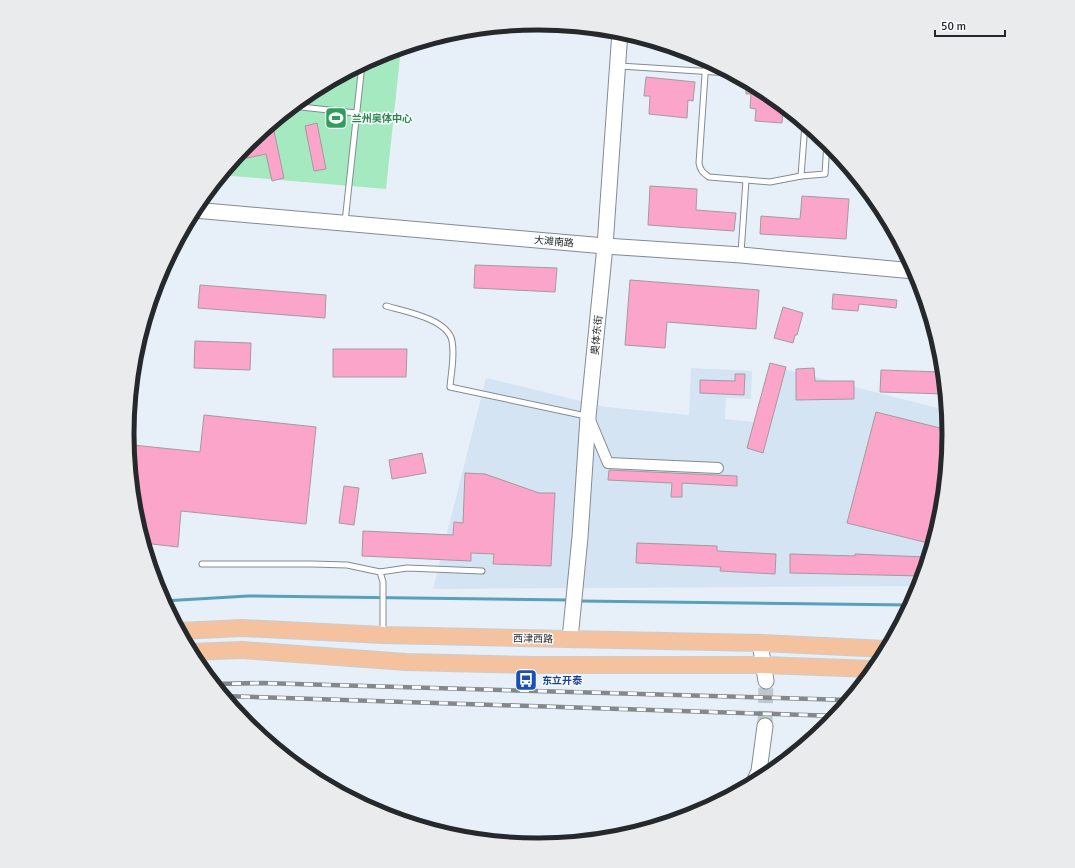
<svg xmlns="http://www.w3.org/2000/svg" width="1075" height="868" font-family="Signika,'Noto Sans SC',sans-serif">
<rect width="100%" height="100%" fill="#e7f0f8"/>
<path fill="#d5e4f2" d="M772,366L946,410L948,434L941,514L919,586L433,589L486,378L606,407L689,415L691,368L752,371L751,399L726,398L725,419L754,422Z"/>
<path fill="#a4e9bf" d="M401,48L386,189L221,175L247,143L309,92L380,54Z"/>
<g fill="none" stroke-linecap="round" stroke-linejoin="round">
<g stroke="#599fbe" stroke-width="3">
<path d="M163,601L248,596L569,600"/>
<path d="M579,601L910,605"/>
</g>
</g>
<g fill="#fba5ca" stroke="#a5999e">
<path d="M646,77L695,82L693,101L688,100L687,118L649,114L650,96H644Z"/>
<path d="M746,86L755,87L766,92L783,107L782,123L755,121L756,109L750,108L751,94H746Z"/>
<path d="M317,123L326,169L314,171L305,126Z"/>
<path d="M274,131L284,178L272,181L266,154L233,161L247,143L258,134Z"/>
<path d="M650,186L697,189L696,210L736,213L734,231L648,225Z"/>
<path d="M802,196L849,199L846,239L760,234L761,216L800,219Z"/>
<path d="M475,265L557,268L555,292L474,288Z"/>
<path d="M630,280L759,290L756,329L667,322L665,348L625,345Z"/>
<path d="M200,285L326,295L325,318L198,308Z"/>
<path d="M833,294L897,300L896,308L859,304L858,311L832,309Z"/>
<path d="M783,307L803,313L797,335H795L793,343L774,338Z"/>
<path d="M195,341L251,343L250,370L194,368Z"/>
<path d="M136,349L141,370L133,372L134,354Z"/>
<path d="M333,349H407L406,377H333Z"/>
<path d="M770,363L786,367L763,453L747,448Z"/>
<path d="M814,368L815,381H854V399L796,400V369Z"/>
<path d="M881,370L942,372L945,394L880,392Z"/>
<path d="M735,374H745L744,395L700,393V380L735,381Z"/>
<path d="M876,412L948,430L941,514L932,544L847,523Z"/>
<path d="M204,415L316,427L306,524L181,511L178,547L143,543L134,514L130,473L133,445L200,452Z"/>
<path d="M422,453L426,473L392,479L389,460Z"/>
<path d="M609,470L737,476V486L682,483V497H671L672,483L608,480Z"/>
<path d="M465,473L485,474L539,493H555L551,566L493,564L494,554L471,553V561L362,556L363,531L453,535L454,522L463,523Z"/>
<path d="M344,486L359,488L354,525L339,523Z"/>
<path d="M637,543L717,546V551L776,554L775,574L720,571L721,567L636,563Z"/>
<path d="M790,554L855,556V554L925,557V565L922,576L790,573Z"/>
</g>
<g fill="none" stroke-linecap="round" stroke-linejoin="round">
<path stroke="#c0c8cf" stroke-width="15" stroke-dasharray="15 8" stroke-linecap="butt" d="M765,726L766,681"/>
<g stroke="#838b92" stroke-width="7">
<g id="lane">
<path d="M706,60L699,163C700,170 703,173 709,177L770,182L801,176L825,174L827,142"/>
<path d="M620,66L730,73"/>
<path d="M292,106L356,113"/>
<path d="M801,176L805,124"/>
<path d="M345,222L362,64"/>
<path d="M741,253L746,180"/>
<path d="M386,306C404,311 448,319 452,341C455,356 451,373 450,387L586,416"/>
<path d="M202,564H312L347,565L380,572L383,582V634"/>
<path d="M380,572L407,568L482,571"/>
</g>
</g>
<g stroke="#838b92" stroke-width="12">
<path id="street" d="M590,420L608,463L718,468"/>
</g>
<g stroke="#838b92" stroke-width="17">
<g id="secondary">
<path d="M194,210L605,246L741,255L914,271"/>
<path d="M570,639L580,537L588,417L605,246L620,31"/>
<path d="M760,643L766,681"/>
<path d="M754,782L759,771L765,726"/>
</g>
</g>
<g stroke="#cbcccc" stroke-width="18">
<g id="primary">
<path d="M179,631L242,628L383,635L760,643L886,649"/>
<path d="M190,652L242,650L406,662L533,665H763L874,669"/>
</g>
</g>
<use href="#lane" stroke="#fff" stroke-width="5"/>
<use href="#street" stroke="#fff" stroke-width="10"/>
<use href="#secondary" stroke="#fff" stroke-width="15"/>
<use href="#primary" stroke="#f5c2a0" stroke-width="16"/>
<g stroke="#82888e" stroke-width="4.5">
<g id="rail">
<path d="M214,684L262,683L848,700"/>
<path d="M223,696L835,716"/>
</g>
</g>
<use href="#rail" stroke="#fafcfd" stroke-width="3" stroke-dasharray="9" stroke-linecap="butt"/>
</g>
<defs>
<g id="stadium-square" transform="scale(1.15)"><rect x="-9" y="-9" width="18" height="18" rx="4" fill="#2e9e5b" stroke="#fafcfd"/><path d="M0-5a6.5 5 0 1 0 0 10a6.5 5 0 1 0 0-10ZM-3.5-1.8h7v3.6h-7Z" fill="#fff"/></g>
<g id="bus-square" transform="scale(1.15)"><rect x="-9" y="-9" width="18" height="18" rx="4" fill="#1a4fb4" stroke="#fafcfd"/><path d="M-5-6H5V4H4V6H2V4H-2V6H-4V4H-5ZM-3.5-4V0h7V-4ZM-3.5 1.2v1.5H-2V1.2ZM2 1.2v1.5H3.5V1.2Z" fill="#fff"/></g>
</defs>
<g fill-rule="evenodd">
<use href="#stadium-square" x="336" y="118"/>
<use href="#bus-square" x="526" y="680"/>
</g>
<g text-anchor="middle" stroke-width="3" stroke-linejoin="round" paint-order="stroke">
<g font-size="10" font-weight="bold" fill="#27864d" stroke="#fafcfd" text-anchor="start">
<text x="352" y="122">兰州奥体中心</text>
</g>
<g font-size="10" fill="#26292c" stroke="#fafcfd">
<text transform="translate(554 241) rotate(5)" y="4">大滩南路</text>
<text transform="translate(596 335) rotate(-84)" y="4">奥体东街</text>
<text transform="translate(533 638) rotate(1)" y="4">西津西路</text>
</g>
<g font-size="10" font-weight="bold" fill="#164399" stroke="#fafcfd" text-anchor="start">
<text x="542" y="684">东立开泰</text>
</g>
</g>
<path d="M0 0H1075V868H0ZM134 434a404 404 0 1 1 808 0a404 404 0 1 1-808 0Z" fill="#e9ebec" fill-rule="evenodd"/>
<path fill="none" stroke="#26292c" stroke-width="5" d="M134 434a404 404 0 1 1 808 0a404 404 0 1 1-808 0Z"/>
<path d="M935 30v6h70v-6" fill="none" stroke="#26292c" stroke-width="2"/>
<text x="941" y="30" font-size="12" fill="#26292c" stroke="#fafcfd" stroke-width="3" paint-order="stroke">50 m</text>
</svg>
